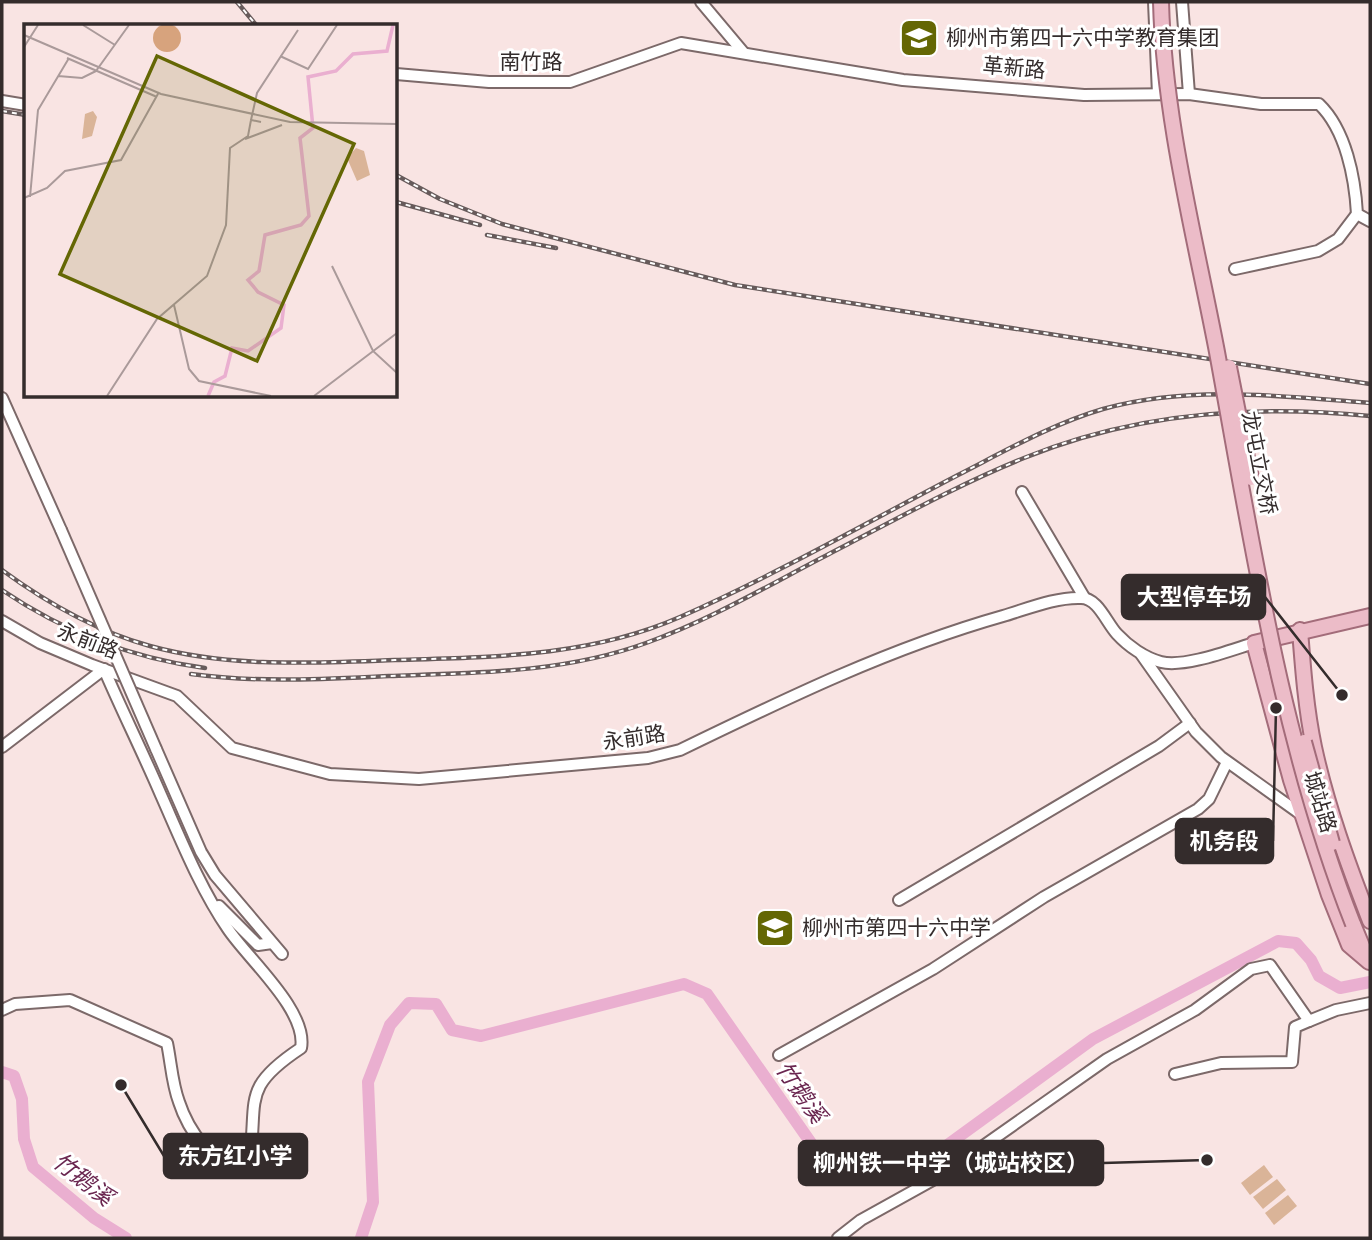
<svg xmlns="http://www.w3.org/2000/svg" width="1372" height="1240" font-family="'Open Sans','Noto Sans SC',sans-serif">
<rect width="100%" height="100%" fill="#f9e4e3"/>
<g fill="#dab498">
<path d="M1264,1165L1273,1177L1250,1195L1241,1183Z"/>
<path d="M1277,1179L1286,1190L1263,1209L1253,1197Z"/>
<path d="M1288,1195L1297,1206L1274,1225L1265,1213Z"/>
</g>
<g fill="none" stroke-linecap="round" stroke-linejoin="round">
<g stroke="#eaafd0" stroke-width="12">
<path d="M2,1072L14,1076L22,1099L24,1139L33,1167L94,1218L126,1238"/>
<path d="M361,1238L373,1202L368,1082L390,1025L409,1003L436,1004L452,1030L481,1036L684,984L707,994L818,1153L850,1169L889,1174L924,1162L1093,1039L1278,941L1296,943L1311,960L1319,976L1340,988L1370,982"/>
</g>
<g stroke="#7c6969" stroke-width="14">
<g id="minor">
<path d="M701,2L743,52"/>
<path d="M1154,2L1158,94"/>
<path d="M1182,2L1189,94"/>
<path d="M396,74L489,82H570L681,43L903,80L1084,95L1189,94L1261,104H1319C1346,130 1355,178 1357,214L1370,221"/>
<path d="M2,101L26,105"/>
<path d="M1235,269L1318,251L1338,239L1357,214"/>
<path d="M2,398L61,530"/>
<path d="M1022,492L1084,597"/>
<path d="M2,621L40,643L92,665L177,696L232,748L330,774L419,779L648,758L680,750C785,699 890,648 1003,616C1027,609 1055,597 1081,598C1098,598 1106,622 1117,634C1128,646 1145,658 1161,662C1184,668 1231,650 1254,643"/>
<path d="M1141,654L1196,732L1221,757L1302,815"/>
<path d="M2,747L104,669C122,711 143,753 161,795C181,840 200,888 228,929C248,959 308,1011 301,1048C239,1089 259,1100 249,1165L242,1170C214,1170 187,1127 179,1102C172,1084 171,1062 167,1043L70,1000L15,1004L2,1010"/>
<path d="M156,749L201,852L215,875L282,954"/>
<path d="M899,900L1159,746L1190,723"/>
<path d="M219,906L258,945L272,943"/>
<path d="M779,1055L933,969L1044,897L1198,809L1209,799L1227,762"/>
<path d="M1175,1074L1221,1063L1292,1062L1295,1027L1309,1021"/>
<path d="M838,1238L861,1220L942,1175L1107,1059L1195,1010L1251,969L1270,965L1309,1021L1336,1010L1370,1003"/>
</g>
</g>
<g stroke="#a36c7a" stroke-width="18">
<g id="major">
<path d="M1300,630C1303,669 1306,709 1314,747C1327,807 1348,864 1370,921"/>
<path d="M1353,924L1367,958"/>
<path d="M1369,962L1349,945L1329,895L1291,780L1254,643L1370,616"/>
</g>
</g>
<use href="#minor" stroke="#fff" stroke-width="10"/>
<use href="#major" stroke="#ecbcc8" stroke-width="14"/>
<g stroke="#675b5b" stroke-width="4.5">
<g id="rail">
<path d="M237,2L257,26"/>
<path d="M2,111L26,115"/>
<path d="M396,175L440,199L502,224L735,285L1370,384"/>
<path d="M396,202L480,225"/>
<path d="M487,235L556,248"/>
<path d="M2,570C47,603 96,631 150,646C230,668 312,663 395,660C492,657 589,657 680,617C775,575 866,523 958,475C1005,451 1052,424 1103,409C1190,385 1281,396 1370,403"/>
<path d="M2,590C64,632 131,658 205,668"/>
<path d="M191,674C257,683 323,679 389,676C475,673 564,673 646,643C710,620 769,585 829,554C893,521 957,485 1024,458C1134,413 1253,404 1370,416"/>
</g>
</g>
<use href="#rail" stroke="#fff" stroke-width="2" stroke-dasharray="5" stroke-linecap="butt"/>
<g stroke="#7c6969" stroke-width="14" stroke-linecap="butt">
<path id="minor-bridge" d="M61,530L156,749"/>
</g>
<g stroke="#a36c7a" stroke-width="18" stroke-linecap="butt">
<g id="major-bridge">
<path d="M1161,2C1164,119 1195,237 1217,352C1252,543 1282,744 1353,924"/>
<path d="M1229,367L1251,478"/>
<path d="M1304,742L1332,843"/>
</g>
</g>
<use href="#minor-bridge" stroke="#fff" stroke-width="10"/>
<use href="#major-bridge" stroke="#ecbcc8" stroke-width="14"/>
</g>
<defs>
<g id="school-square" transform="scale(2.0125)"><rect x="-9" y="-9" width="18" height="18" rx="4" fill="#646704" stroke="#fff"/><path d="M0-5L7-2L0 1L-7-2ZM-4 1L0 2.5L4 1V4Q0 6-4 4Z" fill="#fff"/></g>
</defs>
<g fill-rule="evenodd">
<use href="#school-square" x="919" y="38"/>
<use href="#school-square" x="775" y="928"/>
</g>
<g text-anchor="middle" stroke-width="6" stroke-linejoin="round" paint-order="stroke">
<g font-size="21" fill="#342c2c" stroke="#fff" text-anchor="start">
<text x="946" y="45">柳州市第四十六中学教育集团</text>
<text x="802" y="935">柳州市第四十六中学</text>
</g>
<g font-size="21" fill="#342c2c" stroke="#fff">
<text x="531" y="69">南竹路</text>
<text transform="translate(1014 68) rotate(5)" y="7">革新路</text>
<text transform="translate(1259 463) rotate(79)" y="7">龙屯立交桥</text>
<text transform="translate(88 641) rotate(21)" y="7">永前路</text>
<text transform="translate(634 738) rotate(-9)" y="7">永前路</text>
<text transform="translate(1320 802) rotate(73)" y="7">城站路</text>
</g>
<g font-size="23" font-style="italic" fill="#6a2650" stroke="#fff">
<text transform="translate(801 1092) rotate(55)" y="8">竹鹅溪</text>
<text transform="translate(83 1179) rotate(38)" y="8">竹鹅溪</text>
</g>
</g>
<g transform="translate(24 24)">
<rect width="373" height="373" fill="#f9e4e3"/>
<path d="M69,87L73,93L68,112L58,115L61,90ZM332,124L340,127L346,151L333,157L323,134Z" fill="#dab498"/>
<path d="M129 14a14 14 0 1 1 28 0a14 14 0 1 1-28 0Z" fill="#d7a37d"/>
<path fill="none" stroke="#eaafd0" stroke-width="3.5" d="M184,372L190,358L201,352L208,324L224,327L257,304L260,281L234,268L224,256L235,247L241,211L277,201L285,192L276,114L289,104L284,53L312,47L329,30L363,27L369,1"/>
<path fill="none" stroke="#aa9a9a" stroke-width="2" d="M59,1L91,21M0,11L137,70L266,98L373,100M0,23L14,1M256,32L284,45L313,1M43,34L133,73M72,47L105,1M34,52L58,54L72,47M237,98L227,96L233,69L274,6M221,115L258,101M6,173L14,86L45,34M0,174L23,164L41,147L97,136L135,68M308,242L349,327L373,349M150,281L165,345L175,357L247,372M83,372L133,295L183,252L202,201L206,124L224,112L227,96M290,372L373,309"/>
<path fill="#646704" fill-opacity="0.15" stroke="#646704" stroke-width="3.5" d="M133,32L330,120L233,337L36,250Z"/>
<rect width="373" height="373" fill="none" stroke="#342c2c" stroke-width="3.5"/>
</g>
<path fill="none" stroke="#342c2c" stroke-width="2.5" d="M1342 695L1265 597M1276 708L1273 841M121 1085L164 1156M1207 1160L1103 1163"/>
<g fill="#342c2c" stroke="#fff" stroke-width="2.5">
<circle cx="1342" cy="695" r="7"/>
<circle cx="1276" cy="708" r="7"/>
<circle cx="121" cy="1085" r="7"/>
<circle cx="1207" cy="1160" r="7"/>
</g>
<g fill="#342c2c" stroke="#342c2c" stroke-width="2.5">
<rect x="1122" y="575" width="143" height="44" rx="7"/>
<rect x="1176" y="819" width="97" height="44" rx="7"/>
<rect x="164" y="1134" width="143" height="44" rx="7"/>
<rect x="799" y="1141" width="304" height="44" rx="7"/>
</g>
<g font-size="23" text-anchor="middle" font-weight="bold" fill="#fff">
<text x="1194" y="605">大型停车场</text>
<text x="1224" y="849">机务段</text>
<text x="235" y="1164">东方红小学</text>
<text x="951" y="1171">柳州铁一中学（城站校区）</text>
</g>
<rect width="1372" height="1240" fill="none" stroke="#342c2c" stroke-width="7"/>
</svg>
